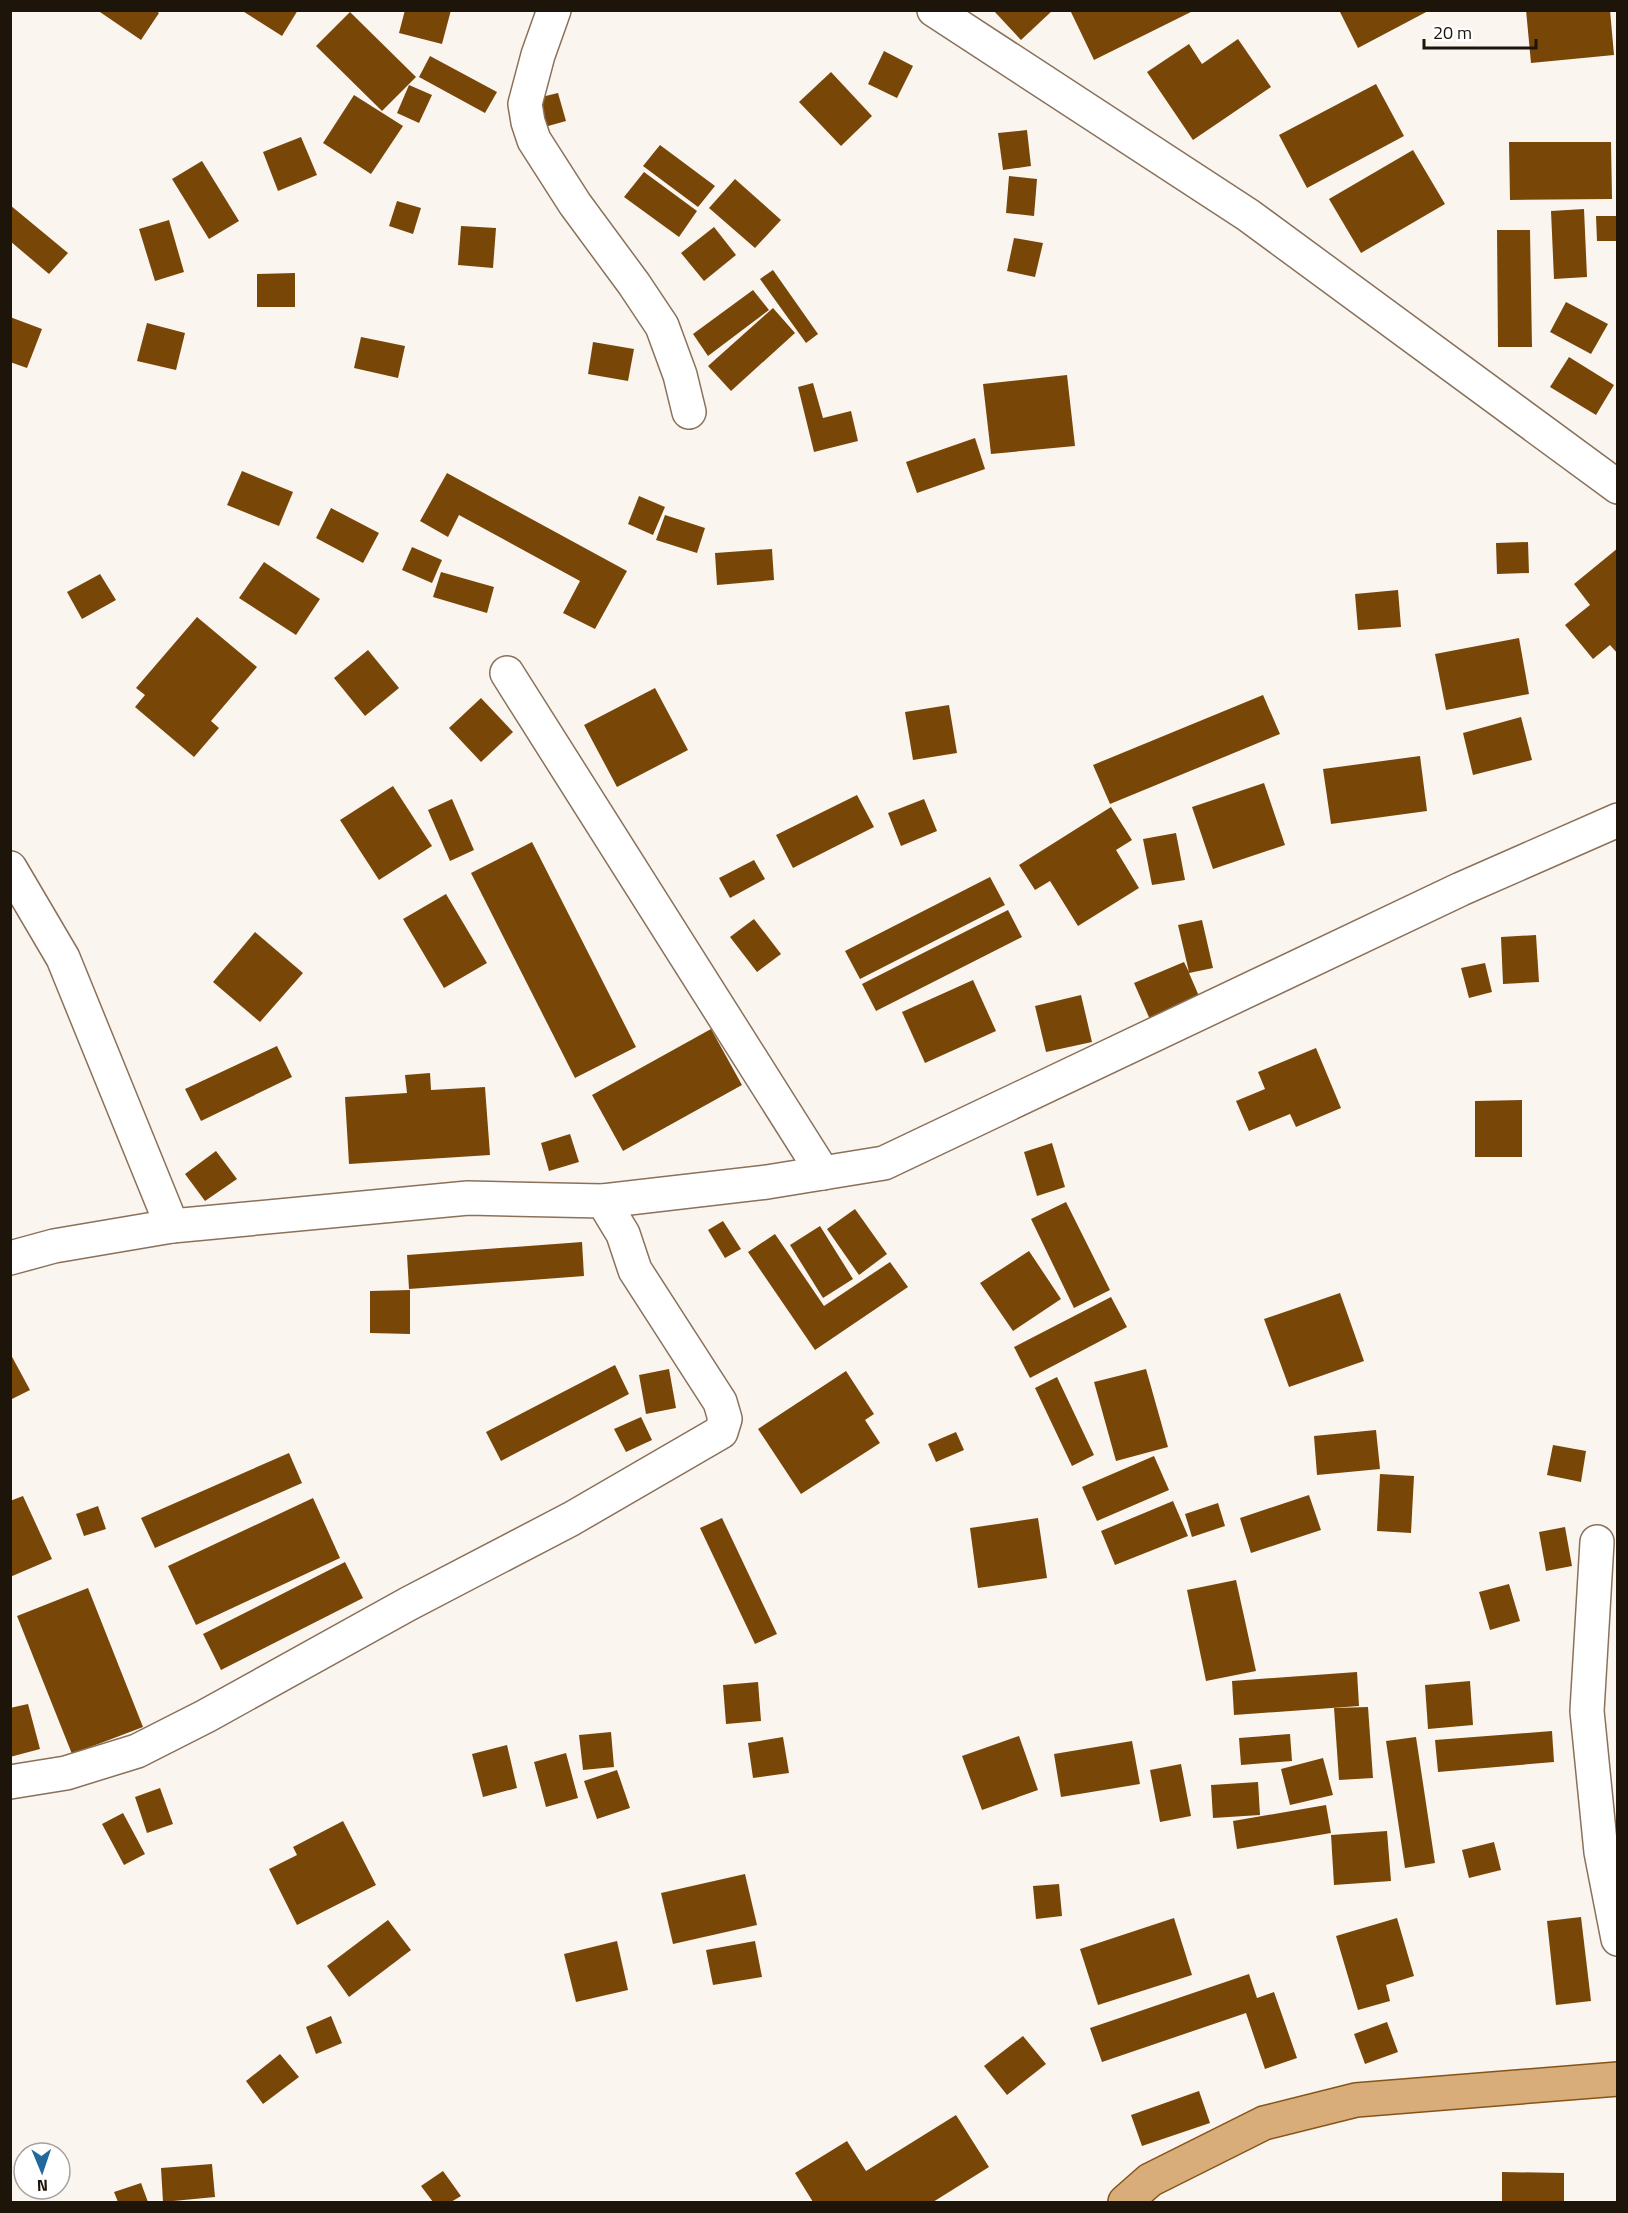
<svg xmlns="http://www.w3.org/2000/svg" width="1628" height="2213" font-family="'Titillium Web',sans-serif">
<rect width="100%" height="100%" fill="#fbf5f0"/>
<g fill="#784708">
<path d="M97,10H155L159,13L141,40Z"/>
<path d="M241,10H298L282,36Z"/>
<path d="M405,10H451L442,44L399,33Z"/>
<path d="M993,10H1053L1021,40Z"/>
<path d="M1070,10H1195L1094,60Z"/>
<path d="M1339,10H1430L1358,48Z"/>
<path d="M1526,10H1610L1614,55L1531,63Z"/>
<path d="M350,12L416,77L382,111L316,46Z"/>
<path d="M1238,39L1271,87L1193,140L1147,72L1189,44L1202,64Z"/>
<path d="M884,51L913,66L897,98L868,84Z"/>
<path d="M430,56L497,92L485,113L419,77Z"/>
<path d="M831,72L872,116L841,146L799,102Z"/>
<path d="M1376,84L1404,136L1307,188L1279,135Z"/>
<path d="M409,85L432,95L419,123L397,113Z"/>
<path d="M558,93L566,121L541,128L533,99Z"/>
<path d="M354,95L403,126L371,174L323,143Z"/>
<path d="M1027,130L1031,166L1003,170L998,133Z"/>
<path d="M301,137L317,175L278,191L263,152Z"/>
<path d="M1509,142H1611L1612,199L1510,200Z"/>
<path d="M660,145L715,186L698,207L643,166Z"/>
<path d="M1413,150L1445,204L1361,253L1329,199Z"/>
<path d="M202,161L239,221L209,239L172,179Z"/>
<path d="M644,172L697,211L679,237L624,197Z"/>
<path d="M1009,176L1037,179L1034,216L1006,213Z"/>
<path d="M735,179L781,220L755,248L709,208Z"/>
<path d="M397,201L421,208L413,234L389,226Z"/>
<path d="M10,205L68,253L49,274L10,241Z"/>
<path d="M1584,209L1587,277L1554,279L1551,211Z"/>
<path d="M1596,216H1618V241H1597Z"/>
<path d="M169,220L184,272L155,281L139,229Z"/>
<path d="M461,226L496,228L493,268L458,265Z"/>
<path d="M714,227L736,255L704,281L681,253Z"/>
<path d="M1497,230H1530L1532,347H1498Z"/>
<path d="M1014,238L1043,243L1035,277L1007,271Z"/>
<path d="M773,270L818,334L806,343L760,279Z"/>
<path d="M295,273V307H257V274Z"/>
<path d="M753,290L769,310L708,356L693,334Z"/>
<path d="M1566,302L1608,324L1591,354L1550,332Z"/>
<path d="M773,308L795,333L731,391L708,366Z"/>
<path d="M10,317L42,329L27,368L10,362Z"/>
<path d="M147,323L185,333L176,370L137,361Z"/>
<path d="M361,337L405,346L398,378L354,368Z"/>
<path d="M593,342L634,349L628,381L588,374Z"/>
<path d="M1569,357L1614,385L1596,415L1550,387Z"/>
<path d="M1067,375L1075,446L991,454L983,384Z"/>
<path d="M813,383L823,418L851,411L858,441L814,452L798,387Z"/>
<path d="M975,438L985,469L917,493L906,462Z"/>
<path d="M242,471L293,492L279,526L227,505Z"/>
<path d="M447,473L627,571L595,629L563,613L580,581L459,515L448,537L420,521Z"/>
<path d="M639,496L665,507L653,535L628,524Z"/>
<path d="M331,508L379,533L363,563L316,538Z"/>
<path d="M665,515L705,528L697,553L656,540Z"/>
<path d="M1528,542L1529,573L1497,574L1496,543Z"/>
<path d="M412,547L442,560L432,583L402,570Z"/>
<path d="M1618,548V654L1610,645L1593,659L1565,625L1590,605L1574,584Z"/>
<path d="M772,549L774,580L717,585L715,553Z"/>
<path d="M264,562L320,599L296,635L239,598Z"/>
<path d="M441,572L494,587L487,613L433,597Z"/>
<path d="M100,574L116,600L82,619L67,592Z"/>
<path d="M1398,590L1401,627L1358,630L1355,594Z"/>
<path d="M197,617L257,667L211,721L219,728L194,757L135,707L145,695L136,688Z"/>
<path d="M1519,638L1529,694L1446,710L1435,654Z"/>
<path d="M368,650L399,688L365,716L334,678Z"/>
<path d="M655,688L688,750L617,787L584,725Z"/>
<path d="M1263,695L1280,734L1110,804L1093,765Z"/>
<path d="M481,698L513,732L481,762L449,728Z"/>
<path d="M949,705L957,753L913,760L905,712Z"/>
<path d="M1521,717L1532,760L1473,775L1463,733Z"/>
<path d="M1420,756L1427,811L1331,824L1323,769Z"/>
<path d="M1264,783L1285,845L1213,869L1192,807Z"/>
<path d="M393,786L432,846L379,880L340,820Z"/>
<path d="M857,795L874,827L793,868L776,835Z"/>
<path d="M452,799L474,850L450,861L428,810Z"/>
<path d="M924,799L937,831L901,846L888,813Z"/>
<path d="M1111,807L1132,840L1116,850L1139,888L1078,926L1050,881L1035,890L1019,865Z"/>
<path d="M1176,833L1185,880L1152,885L1143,839Z"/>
<path d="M532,842L636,1047L575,1078L471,873Z"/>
<path d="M754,860L765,879L730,898L719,878Z"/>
<path d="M990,877L1005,905L860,979L845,951Z"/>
<path d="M446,894L487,963L444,988L403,919Z"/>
<path d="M1008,910L1022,937L876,1011L862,984Z"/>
<path d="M754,919L781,954L757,972L730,937Z"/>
<path d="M1202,920L1213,968L1189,973L1205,1010L1155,1031L1134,983L1184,962L1189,972L1178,925Z"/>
<path d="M255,932L303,973L260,1022L213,982Z"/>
<path d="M1536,935L1539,982L1503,984L1501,937Z"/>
<path d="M1485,963L1492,992L1469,998L1461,968Z"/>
<path d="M973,980L996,1031L925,1063L902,1012Z"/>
<path d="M1081,995L1092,1042L1046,1052L1035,1006Z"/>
<path d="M711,1029L742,1085L623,1151L592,1095Z"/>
<path d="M277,1046L292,1077L201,1121L185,1089Z"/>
<path d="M1316,1048L1341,1108L1296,1127L1290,1114L1249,1131L1236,1101L1265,1089L1258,1072Z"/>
<path d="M430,1073L431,1090L485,1087L490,1155L349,1164L345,1097L407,1093L405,1075Z"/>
<path d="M1522,1100V1157H1475V1101Z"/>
<path d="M570,1134L579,1162L549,1171L541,1143Z"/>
<path d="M1052,1143L1065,1187L1037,1196L1024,1152Z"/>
<path d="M216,1151L237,1179L205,1201L185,1174Z"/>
<path d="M1066,1202L1110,1290L1074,1308L1031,1219Z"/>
<path d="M855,1209L887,1254L859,1275L827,1229Z"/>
<path d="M723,1221L741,1249L725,1258L708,1230Z"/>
<path d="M820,1226L853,1279L823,1298L790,1245Z"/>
<path d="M775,1234L824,1306L890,1262L908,1287L815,1350L748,1252Z"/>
<path d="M582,1242L584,1276L409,1289L407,1255Z"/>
<path d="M1029,1251L1061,1299L1013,1331L980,1283Z"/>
<path d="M410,1290V1334L370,1333V1291Z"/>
<path d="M1340,1293L1364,1361L1289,1387L1264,1319Z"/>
<path d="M1111,1297L1127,1327L1030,1378L1014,1347Z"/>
<path d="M10,1353L30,1390L10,1400Z"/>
<path d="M615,1365L629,1394L501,1461L486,1432Z"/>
<path d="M669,1369L676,1408L646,1414L639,1375Z"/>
<path d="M1146,1369L1168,1447L1116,1461L1094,1382Z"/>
<path d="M846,1371L874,1414L865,1420L880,1443L801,1494L758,1429Z"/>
<path d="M1057,1377L1094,1455L1072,1466L1035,1388Z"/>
<path d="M641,1417L652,1440L626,1452L614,1429Z"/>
<path d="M1376,1430L1380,1469L1317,1475L1314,1436Z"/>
<path d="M956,1432L964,1450L936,1462L928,1444Z"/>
<path d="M1553,1445L1586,1451L1581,1482L1547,1475Z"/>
<path d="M289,1453L302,1483L155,1548L141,1518Z"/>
<path d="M1154,1456L1169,1490L1097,1521L1082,1487Z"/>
<path d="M1380,1474L1414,1476L1411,1533L1377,1531Z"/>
<path d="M1309,1495L1321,1530L1251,1553L1240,1518Z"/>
<path d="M23,1496L52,1559L10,1577V1501Z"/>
<path d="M313,1498L340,1558L196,1625L168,1566Z"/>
<path d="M1173,1501L1188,1536L1115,1565L1101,1531Z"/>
<path d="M1218,1503L1225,1526L1192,1537L1185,1514Z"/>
<path d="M98,1506L106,1529L84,1536L76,1514Z"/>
<path d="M722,1518L777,1634L755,1644L700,1528Z"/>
<path d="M1038,1518L1047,1578L978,1588L970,1528Z"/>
<path d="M1565,1527L1572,1566L1546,1571L1539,1532Z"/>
<path d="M345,1562L363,1598L221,1670L203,1634Z"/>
<path d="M1236,1580L1256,1671L1206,1681L1187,1590Z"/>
<path d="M1509,1584L1520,1621L1490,1630L1479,1592Z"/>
<path d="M88,1588L143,1727L72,1754L17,1616Z"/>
<path d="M1357,1672L1359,1706L1234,1715L1232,1681Z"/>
<path d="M1470,1681L1473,1725L1428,1729L1425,1685Z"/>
<path d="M758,1682L761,1721L726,1724L723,1685Z"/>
<path d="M28,1704L40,1749L10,1757V1708Z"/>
<path d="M1368,1707L1373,1778L1339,1780L1334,1708Z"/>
<path d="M1552,1731L1554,1762L1438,1772L1435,1740Z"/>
<path d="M611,1732L614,1767L583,1770L579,1735Z"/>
<path d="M1290,1734L1292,1761L1241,1765L1239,1738Z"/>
<path d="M1019,1736L1038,1790L982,1810L962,1756Z"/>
<path d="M783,1737L789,1773L753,1778L748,1743Z"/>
<path d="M1416,1737L1435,1863L1405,1868L1386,1741Z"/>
<path d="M1132,1741L1140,1784L1061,1797L1054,1754Z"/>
<path d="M507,1745L517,1788L483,1797L472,1754Z"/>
<path d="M566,1753L578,1798L546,1807L534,1762Z"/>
<path d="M1323,1758L1333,1795L1290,1805L1281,1769Z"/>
<path d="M1181,1764L1191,1816L1160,1822L1150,1770Z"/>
<path d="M617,1770L630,1808L597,1819L584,1781Z"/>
<path d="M1258,1782L1260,1815L1213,1818L1211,1785Z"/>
<path d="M160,1788L173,1824L147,1833L135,1797Z"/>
<path d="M1326,1805L1331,1833L1237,1849L1233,1821Z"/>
<path d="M123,1813L145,1854L124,1865L102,1824Z"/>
<path d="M343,1821L376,1885L297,1925L269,1869L297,1855L293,1847Z"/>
<path d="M1387,1831L1391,1881L1334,1885L1331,1835Z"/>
<path d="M1494,1842L1501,1870L1469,1878L1462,1850Z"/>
<path d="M745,1874L757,1925L673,1944L661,1893Z"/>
<path d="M1059,1884L1062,1916L1036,1919L1033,1886Z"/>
<path d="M1581,1917L1591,2001L1556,2005L1547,1921Z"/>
<path d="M1174,1918L1192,1975L1098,2005L1080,1949Z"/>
<path d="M1397,1918L1414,1976L1386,1985L1390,2001L1358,2010L1336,1936Z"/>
<path d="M388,1920L411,1950L349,1997L327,1966Z"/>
<path d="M617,1941L628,1990L576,2002L564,1954Z"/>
<path d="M755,1941L762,1977L713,1985L706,1950Z"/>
<path d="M1249,1974L1257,1998L1274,1992L1297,2058L1265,2069L1246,2013L1102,2062L1090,2028Z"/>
<path d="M331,2016L342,2043L316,2054L306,2027Z"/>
<path d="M1387,2022L1398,2052L1365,2064L1354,2034Z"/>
<path d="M1023,2036L1046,2064L1007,2095L984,2066Z"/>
<path d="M280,2054L299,2077L263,2104L246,2081Z"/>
<path d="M1199,2091L1210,2123L1142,2146L1131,2115Z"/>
<path d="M956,2115L989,2167L933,2202H813L795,2173L847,2141L866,2171Z"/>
<path d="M212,2164L215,2197L163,2202L161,2168Z"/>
<path d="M443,2171L461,2196L451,2202H433L421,2186Z"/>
<path d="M1502,2172L1564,2173V2202H1502Z"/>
<path d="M141,2183L148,2202H118L114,2192Z"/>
</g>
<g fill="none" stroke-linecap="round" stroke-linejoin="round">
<g stroke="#8a7159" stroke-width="36">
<g id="minor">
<path d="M554,10L538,55L525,104L528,122L534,140L575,204L634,284L662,326L680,375L689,412"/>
<path d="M934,10L1248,215L1618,487"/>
<path d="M507,673L823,1173"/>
<path d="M10,868L63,958L172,1226"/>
<path d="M10,1258L54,1246L172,1226L468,1198L603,1201L767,1182L884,1163L1461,889L1618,820"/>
<path d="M1597,1542L1587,1711L1601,1852L1618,1939"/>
<path d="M10,1782L66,1773L137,1751L206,1716L408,1604L571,1519L721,1432L725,1419L720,1402L635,1270L623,1234L603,1201"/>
</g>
</g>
<g stroke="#865418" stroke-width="36">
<path id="major" d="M1125,2202L1150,2180L1264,2123L1356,2100L1618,2079"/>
</g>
<use href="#minor" stroke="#fff" stroke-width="33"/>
<use href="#major" stroke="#d8ad79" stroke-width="33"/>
</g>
<rect width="1628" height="2213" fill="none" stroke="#1d140a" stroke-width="24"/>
<g transform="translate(42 2171) rotate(178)"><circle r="28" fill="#ffffff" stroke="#a5a19d" stroke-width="1.5"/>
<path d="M0-4.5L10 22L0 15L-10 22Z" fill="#21689c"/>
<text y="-9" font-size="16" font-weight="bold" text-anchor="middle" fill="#1d140a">N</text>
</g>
<path d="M1424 39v9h112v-9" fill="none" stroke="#1d140a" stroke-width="3"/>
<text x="1433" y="39" font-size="18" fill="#1d140a" stroke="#ffffff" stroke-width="4.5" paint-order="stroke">20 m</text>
</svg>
